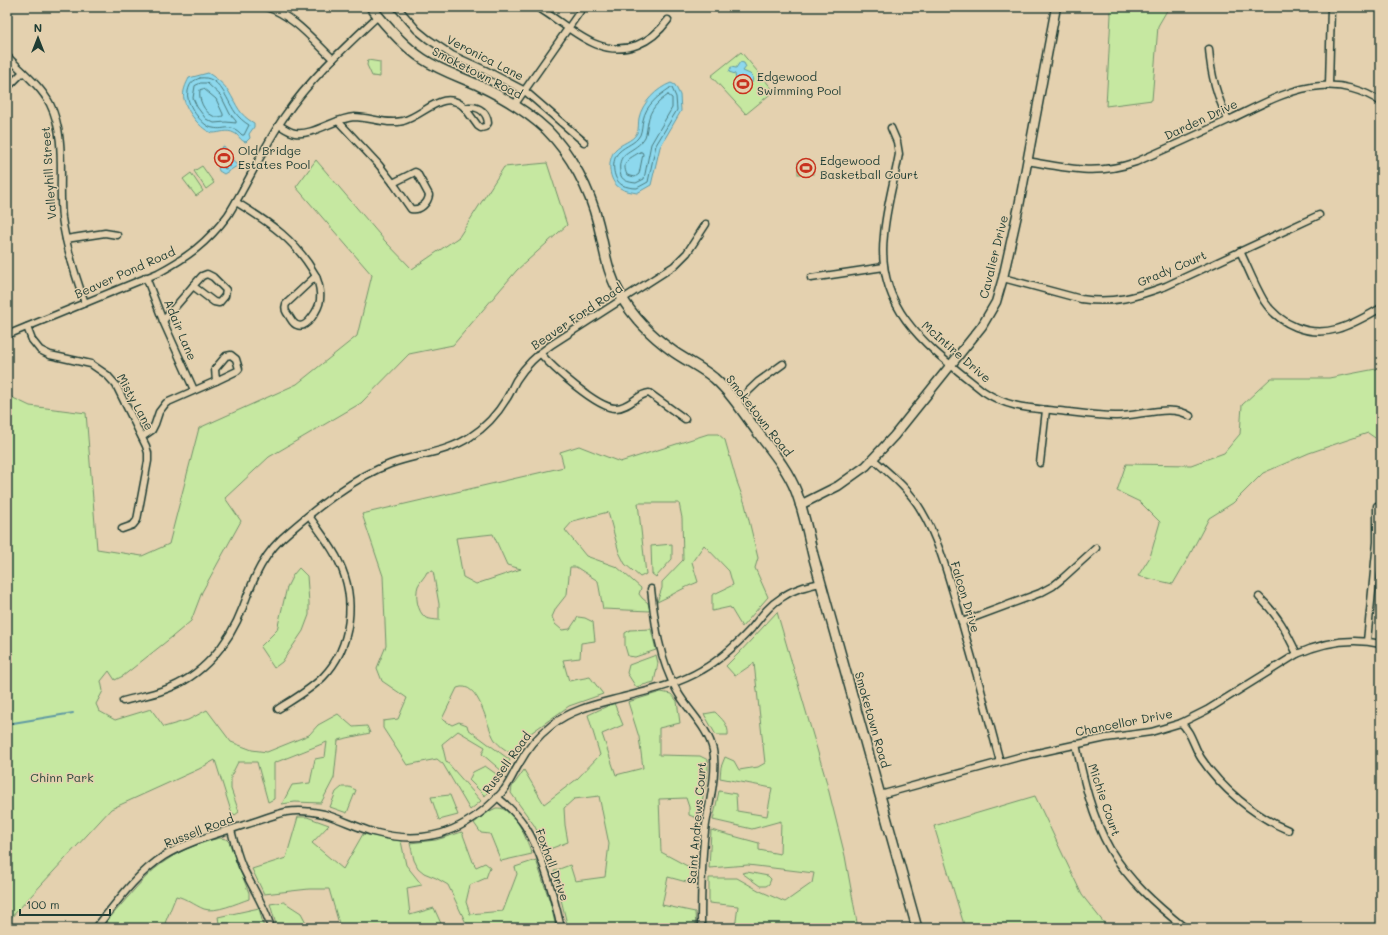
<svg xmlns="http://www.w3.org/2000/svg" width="1388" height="935" font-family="Mali,sans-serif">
<rect width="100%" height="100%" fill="#e4d1af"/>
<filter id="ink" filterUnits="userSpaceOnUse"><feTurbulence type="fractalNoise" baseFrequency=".025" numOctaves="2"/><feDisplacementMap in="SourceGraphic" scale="8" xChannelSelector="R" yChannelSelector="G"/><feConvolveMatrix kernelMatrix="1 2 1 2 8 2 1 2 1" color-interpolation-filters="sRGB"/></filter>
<g filter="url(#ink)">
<g fill="#c6e8a1" stroke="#72926a" fill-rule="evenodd">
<path d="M1110,7H1169L1158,26L1152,100L1106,106L1111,15Z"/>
<path d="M741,52L774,91L746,114L711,76Z"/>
<path d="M368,60L380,62V77L372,76L367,65Z"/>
<path d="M316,160L385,241L412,269L459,237L504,167L547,163L567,225L517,270L453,345L409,354L361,403L269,457L225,498L241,521L202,592L191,621L172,637L123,676L115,680L109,671L101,681L103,691L96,704L99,711L115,720L151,709L164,727L188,720L207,710L231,742L252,750L267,752L309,735L318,725L338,714L353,727L367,726L370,733L338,740L334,778L321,803L295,802L282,804L292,785L310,783L315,759L325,757L327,742L274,763V799L268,802L257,762H238L231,776V789L239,812L235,815L231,811L215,760L199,769L111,809L7,922V395L30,406L86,413L97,549L142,556L169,544L199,428L297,384L357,336L372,275L296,187Z"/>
<rect x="798" y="162" width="15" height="12"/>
<path d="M202,166L214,183L206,189L194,171Z"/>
<path d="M191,173L203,191L196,196L183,179Z"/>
<path d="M1381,368V442L1368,433L1309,453L1263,473L1233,503L1209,518L1188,558L1173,584L1138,576L1150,557L1160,522L1140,502L1117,491L1126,464L1191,465L1224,453L1240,434L1242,405L1271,378H1329Z"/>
<path d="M708,434H718L725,440L736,479L745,504L758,558L755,568L768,597L742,627L730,607L712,611V595L733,585L729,571L704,545L692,562L698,582C684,587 671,596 657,602L662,588V582L683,560L682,518L679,503H638L646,574L640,577L625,564L619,552L608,512L573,521L565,530L586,556L617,567L641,588L639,594L642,598L648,603L650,611L603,609L598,581L576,567H570L567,594L556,608L552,617L555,624L562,630L570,629L578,617L585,618L593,622L595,641L581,643L580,658L563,660L569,681L590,677L603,694L569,706L528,735L524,736L515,755C507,751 500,747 495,740C486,727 480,679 457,688L442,719L452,725L459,722L467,725L468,729L510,760L503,772L482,754L485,747L458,731L442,744L446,761L481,801L470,810L443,764L437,759L407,765L383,728V721L398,719L407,698L382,681L377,668L386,646L383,576L362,514L564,467L560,452L579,446L620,462ZM493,534L507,565L521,569L476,584L463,577L456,538ZM433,571L439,604V620C435,620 429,619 426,618C417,612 415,595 418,586C420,581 425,577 427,572Z"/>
<path d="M672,544V559L656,577L652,574L651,546Z"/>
<path d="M299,568L307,576L309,603V615L303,631L282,662L274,668L260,647L277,630L287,587L293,575Z"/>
<path d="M777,612L826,780L845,856L858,928H735L738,906L709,903V878H737L760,891L785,902L812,883L814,873L748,865L709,868L711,830L759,843V850L780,854L781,821L752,829L713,820L719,791L736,794L737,811L767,816L772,788L720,778L721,767L725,757L734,761L739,770L758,767L765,763L754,663L735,676L726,666L740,652Z"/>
<path d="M651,629L656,650L635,657L628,656L625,646V633L630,630Z"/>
<path d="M656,655L658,663L654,682L636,687L627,673L629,665Z"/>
<path d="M661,692L671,694L677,701L680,723L659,728V755L700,756L708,760V769L699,819L689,815V807L686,798L659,799L661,852L691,868L695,875L694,884L668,877L662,905L695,912L696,928H568L554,871L570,865L575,881L605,877L609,844L599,796L574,799L564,808L565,825L568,842L547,850L534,825L511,793L512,787L524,770L544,804L577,779L600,755L588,715L614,703L623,725L602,734L616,775L643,768L639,737L628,702Z"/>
<path d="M715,712C722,719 729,725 728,735H716L704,714Z"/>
<path d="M485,766L499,776L485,796L469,780L473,772Z"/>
<path d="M342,787H349L356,790L347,813L330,807L336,792Z"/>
<path d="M450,795L458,815L439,820L431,797Z"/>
<path d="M1035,796L1082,895L1108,928H965L934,826Z"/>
<path d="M496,808C499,808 502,808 505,810C518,816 527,841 532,854L501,861L490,834L481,833L474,823L490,811Z"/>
<path d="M298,817H307L329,825L312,843L343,869L363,834L401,841L406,865L422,885L407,888L410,915L434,908L443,928H338L340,927L329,889H309L264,894L252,869L286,858Z"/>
<path d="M462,832L473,862L476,867L485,863L490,867L486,878L470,885L466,902L470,914L503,911L517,874L515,867L536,860L551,905L556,928H454L466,923L448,885L436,878L424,873L418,868L414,860L410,843L436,840Z"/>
<path d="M220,838L226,839L229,842L249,893V899C237,903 216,913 204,909C194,905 186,898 176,896L165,923L174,928H117L106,922C120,907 133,890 147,876C166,857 194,843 220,838Z"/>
<path d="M747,872L768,876L771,879L769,884L766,886H760L742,873Z"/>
<path d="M284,902L301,913L309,928H277L270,904Z"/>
<path d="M259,908L264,928H233L230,923H219L218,917Z"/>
</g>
<g fill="#8dd8ed" stroke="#619aa3">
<path d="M740,62L744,63L746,67L743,71L750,74L753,77L752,83L744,81L742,83H738L736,81L735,74L729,72L731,67L736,68Z"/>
<path d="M208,73C216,78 224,84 229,92C237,105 239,115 254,123V127L249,134L250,138L246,142C240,141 239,135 234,133C227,129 220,133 213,133C201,131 186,110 184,99C182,92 186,84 189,78Z"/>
<path d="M671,83L675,85L680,95L681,111L660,147L651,185L637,193C632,192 624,191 620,188C608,181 607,160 615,150C621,143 632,142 637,133C639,129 638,123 639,118C642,103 657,88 671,83Z"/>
<path d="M224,146L237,166L224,174L219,171L218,167L220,163L213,153Z"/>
</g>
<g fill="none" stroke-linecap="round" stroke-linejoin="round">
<g stroke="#4b7b7e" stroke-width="1">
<path d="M200,78C220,75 226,99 235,112C238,117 244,122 249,125L244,135H242C230,122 226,131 213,128C203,127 189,107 188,98C187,95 188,93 188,91C190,83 192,81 200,78Z"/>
<path d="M201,83H207L221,96L230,114L236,121V123L226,122L214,123L206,119L197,107L193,98L195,86Z"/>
<path d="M670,88H672L676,97L677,110L656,145L648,182L637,188C632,188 626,187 622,185C612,179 611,159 619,152C626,145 635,144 640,135C642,130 642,124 643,120C646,105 658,96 670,88Z"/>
<path d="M204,89L216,99L223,114V116C219,117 216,118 213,116C204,112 198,99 200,90Z"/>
<path d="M668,95L672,98V108L651,144L644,179L636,183C628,182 621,181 620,172C617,149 635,154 645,137C647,132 647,126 648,122C650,109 658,102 668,95Z"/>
<path d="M640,152H642L643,154L639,174L635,177L627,175C621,161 629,159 640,152Z"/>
<path d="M220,153H223L230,164V166L225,169L223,167V162L220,156Z"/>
</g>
<path stroke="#619aa3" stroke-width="2" d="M7,724L73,713"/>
<g stroke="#1f3d34" stroke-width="9">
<g id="minor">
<path d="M266,7C293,15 313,40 333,59"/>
<path d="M397,7L417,30L428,39L452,55L485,70L525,91L584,142"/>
<path d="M537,7C569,25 597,60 637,45C650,40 660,31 668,20"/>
<path d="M1209,49C1211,76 1217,96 1228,120"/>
<path d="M7,56C21,71 40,85 50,104C67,138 58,181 62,218C66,247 75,275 85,303"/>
<path d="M1329,85L1331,7"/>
<path d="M7,88L23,72"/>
<path d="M515,104L583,7"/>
<path d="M470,107C480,107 487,113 488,123L485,127L481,128L478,126L465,108Z"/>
<path d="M338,121L379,165L393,183"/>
<path d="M279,125C284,128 289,132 295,133C313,136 335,118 354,117C371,117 386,125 403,121C425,115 444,87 465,108"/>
<path d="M891,128L897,142L899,154C894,182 886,208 884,235C875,312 931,349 983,391C1010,409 1030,408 1060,411C1078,413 1096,416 1115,416C1137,417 1171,403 1190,416"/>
<path d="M1027,161C1067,168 1096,176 1136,162C1168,148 1201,133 1233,118C1260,105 1290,88 1321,86C1341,84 1364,90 1381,102"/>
<path d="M415,172L417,173L429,195C428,203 420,211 411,209L393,183Z"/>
<path d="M236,202C270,223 296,240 316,276"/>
<path d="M66,239L105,233L117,235"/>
<path d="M1240,251C1248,268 1255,286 1264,301C1280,325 1309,337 1337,329C1352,325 1367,316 1381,308"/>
<path d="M207,274L213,277L226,290L225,296L219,303L214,302L193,286L202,276Z"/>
<path d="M316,276C319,284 321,292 320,300C319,308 307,330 297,325C293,324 291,319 289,316C286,312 284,309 286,304Z"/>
<path d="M146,277L163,321L194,390"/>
<path d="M811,278L884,267"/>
<path d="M1003,278L1081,299C1113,304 1136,297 1166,286L1319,215"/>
<path d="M163,321L193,286"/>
<path d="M27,327L32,340L40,350L50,355L91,364L107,375L116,385L146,446L148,453V461L137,520L133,525L122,529"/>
<path d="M7,335L158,273C188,257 207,243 228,215C248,183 263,148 284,117C310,79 345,47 378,16"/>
<path d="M540,353C552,367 598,409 616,408C631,407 637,394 649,393L685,419"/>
<path d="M231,355L236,359L239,369L237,371L216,381L215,369L226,356Z"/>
<path d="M736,403L758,382L783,364"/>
<path d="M142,437L152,430L155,424L159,412L166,403L216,381"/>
<path d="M873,459C890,474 909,489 921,510C939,540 948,576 958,609C973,660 987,711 1000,762"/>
<path d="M1040,463L1046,410"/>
<path d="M651,589C655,624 659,659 677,691C688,711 708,727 713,750C718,773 708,807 705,831C701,863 701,896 701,928"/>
<path d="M1259,597C1278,615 1286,631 1297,654"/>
<path d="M962,622L1040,593L1053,586L1063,578L1096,548"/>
<path d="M1367,641L1377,542V506"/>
<path d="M123,701C137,697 151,695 164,690C202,677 229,644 243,607C254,577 264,552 290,531C319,506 355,477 390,464C417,454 446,453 470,437C486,427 498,413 507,398C511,392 513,385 517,379C526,365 538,354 551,345L674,266L687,253L706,224"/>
<path d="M278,709C294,699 310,690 323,677C352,647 357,599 339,562C332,546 319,531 309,516"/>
<path d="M1181,723C1191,731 1194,747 1201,758C1221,788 1254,816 1288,830"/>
<path d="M1076,744C1083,778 1092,818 1110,849C1128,880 1156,905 1185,928"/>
<path d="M880,795L1019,757L1106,738L1151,732L1181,723L1207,710L1297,654C1324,642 1351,637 1381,644"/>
<path d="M497,797C508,806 518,815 525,826C542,852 554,897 561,928"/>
<path d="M231,830C234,842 237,854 242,866C252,887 265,906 271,928"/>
<path d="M96,928C116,903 136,874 164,856C188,841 218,834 244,825C258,821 272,815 286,812C298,810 311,811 324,814C341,819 356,827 373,832C399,839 428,840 453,829C472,821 491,806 504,790C510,782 514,772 519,764C527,749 539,735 552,725C572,709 597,704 620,698C647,691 677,685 702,670C720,660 736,645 751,629C760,618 768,606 781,598C793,589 806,586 821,583"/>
</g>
</g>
<g stroke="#1f3d34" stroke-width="11">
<path id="tertiary" d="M800,505L838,486L866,466L894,436L982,326L996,302L1003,278L1019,206L1056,7"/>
</g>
<g stroke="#1f3d34" stroke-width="12">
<path id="secondary" d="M371,7C386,26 403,46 423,59C441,71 461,77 480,86C505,98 527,111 547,130C571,154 590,190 598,223C605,250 606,271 621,296C634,319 653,337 674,352C687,361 702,368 714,378C731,393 743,412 756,430C770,449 787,468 796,491C804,512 808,534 813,555L917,928"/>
</g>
<use href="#minor" stroke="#e4d1af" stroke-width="6"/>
<use href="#tertiary" stroke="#e4d1af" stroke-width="8"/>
<use href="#secondary" stroke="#e4d1af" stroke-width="9"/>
</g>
</g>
<defs>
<g id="stadium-ring" transform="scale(1)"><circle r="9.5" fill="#e4d1af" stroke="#c8321e" stroke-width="1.5"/><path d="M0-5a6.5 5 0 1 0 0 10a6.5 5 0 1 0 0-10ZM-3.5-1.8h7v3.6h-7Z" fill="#c8321e"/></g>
</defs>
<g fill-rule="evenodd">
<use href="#stadium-ring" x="743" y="84"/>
<use href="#stadium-ring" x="224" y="158"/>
<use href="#stadium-ring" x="806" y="168"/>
</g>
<g text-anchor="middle" stroke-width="3" stroke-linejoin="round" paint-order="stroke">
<g font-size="12" fill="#1f3d34" stroke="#e4d1af">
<text transform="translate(485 58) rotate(27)" y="4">Veronica Lane</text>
<text transform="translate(477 73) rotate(27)" y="4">Smoketown Road</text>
<text transform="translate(1201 120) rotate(-25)" y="4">Darden Drive</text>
<text transform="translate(49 173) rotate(-94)" y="4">Valleyhill Street</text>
<text transform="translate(994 257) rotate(-76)" y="4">Cavalier Drive</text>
<text transform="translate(1172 269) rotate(-23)" y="4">Grady Court</text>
<text transform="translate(125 273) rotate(-24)" y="4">Beaver Pond Road</text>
<text transform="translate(577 317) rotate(-34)" y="4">Beaver Ford Road</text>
<text transform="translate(180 330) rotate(67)" y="4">Adair Lane</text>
<text transform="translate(956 352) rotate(41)" y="4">McIntire Drive</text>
<text transform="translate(135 402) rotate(61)" y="4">Misty Lane</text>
<text transform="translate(759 416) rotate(52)" y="4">Smoketown Road</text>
<text transform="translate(965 597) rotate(73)" y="4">Falcon Drive</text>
<text transform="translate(872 720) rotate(74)" y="4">Smoketown Road</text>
<text transform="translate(1124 723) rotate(-11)" y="4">Chancellor Drive</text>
<text transform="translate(507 763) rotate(-54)" y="4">Russell Road</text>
<text transform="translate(1104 800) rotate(71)" y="4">Michie Court</text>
<text transform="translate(697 823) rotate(-85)" y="4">Saint Andrews Court</text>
<text transform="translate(199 831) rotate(-21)" y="4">Russell Road</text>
<text transform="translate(552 865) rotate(70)" y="4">Foxhall Drive</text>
</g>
<g font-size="12" fill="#1f3d34" stroke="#e4d1af" text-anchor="start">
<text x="757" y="81">Edgewood<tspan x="757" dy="14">Swimming Pool</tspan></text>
<text x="238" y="155">Old Bridge<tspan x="238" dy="14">Estates Pool</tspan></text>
<text x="820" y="165">Edgewood<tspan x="820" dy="14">Basketball Court</tspan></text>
</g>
<g font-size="12" fill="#274639" stroke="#e4d1af">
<text x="62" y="782">Chinn Park</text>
</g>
</g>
<rect width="1388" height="935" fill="none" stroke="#e4d1af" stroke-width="24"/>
<rect x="12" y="12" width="1364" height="911" fill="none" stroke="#1f3d34" stroke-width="1.5" filter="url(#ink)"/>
<g transform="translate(38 38)" stroke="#e4d1af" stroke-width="3" paint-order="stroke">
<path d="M0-3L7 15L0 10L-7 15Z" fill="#1f3d34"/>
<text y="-6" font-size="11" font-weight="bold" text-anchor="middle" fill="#1f3d34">N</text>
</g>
<path d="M20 909v6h90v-6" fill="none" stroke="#1f3d34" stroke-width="2"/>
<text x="26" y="909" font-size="12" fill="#1f3d34" stroke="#e4d1af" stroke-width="3" paint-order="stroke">100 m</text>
</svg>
